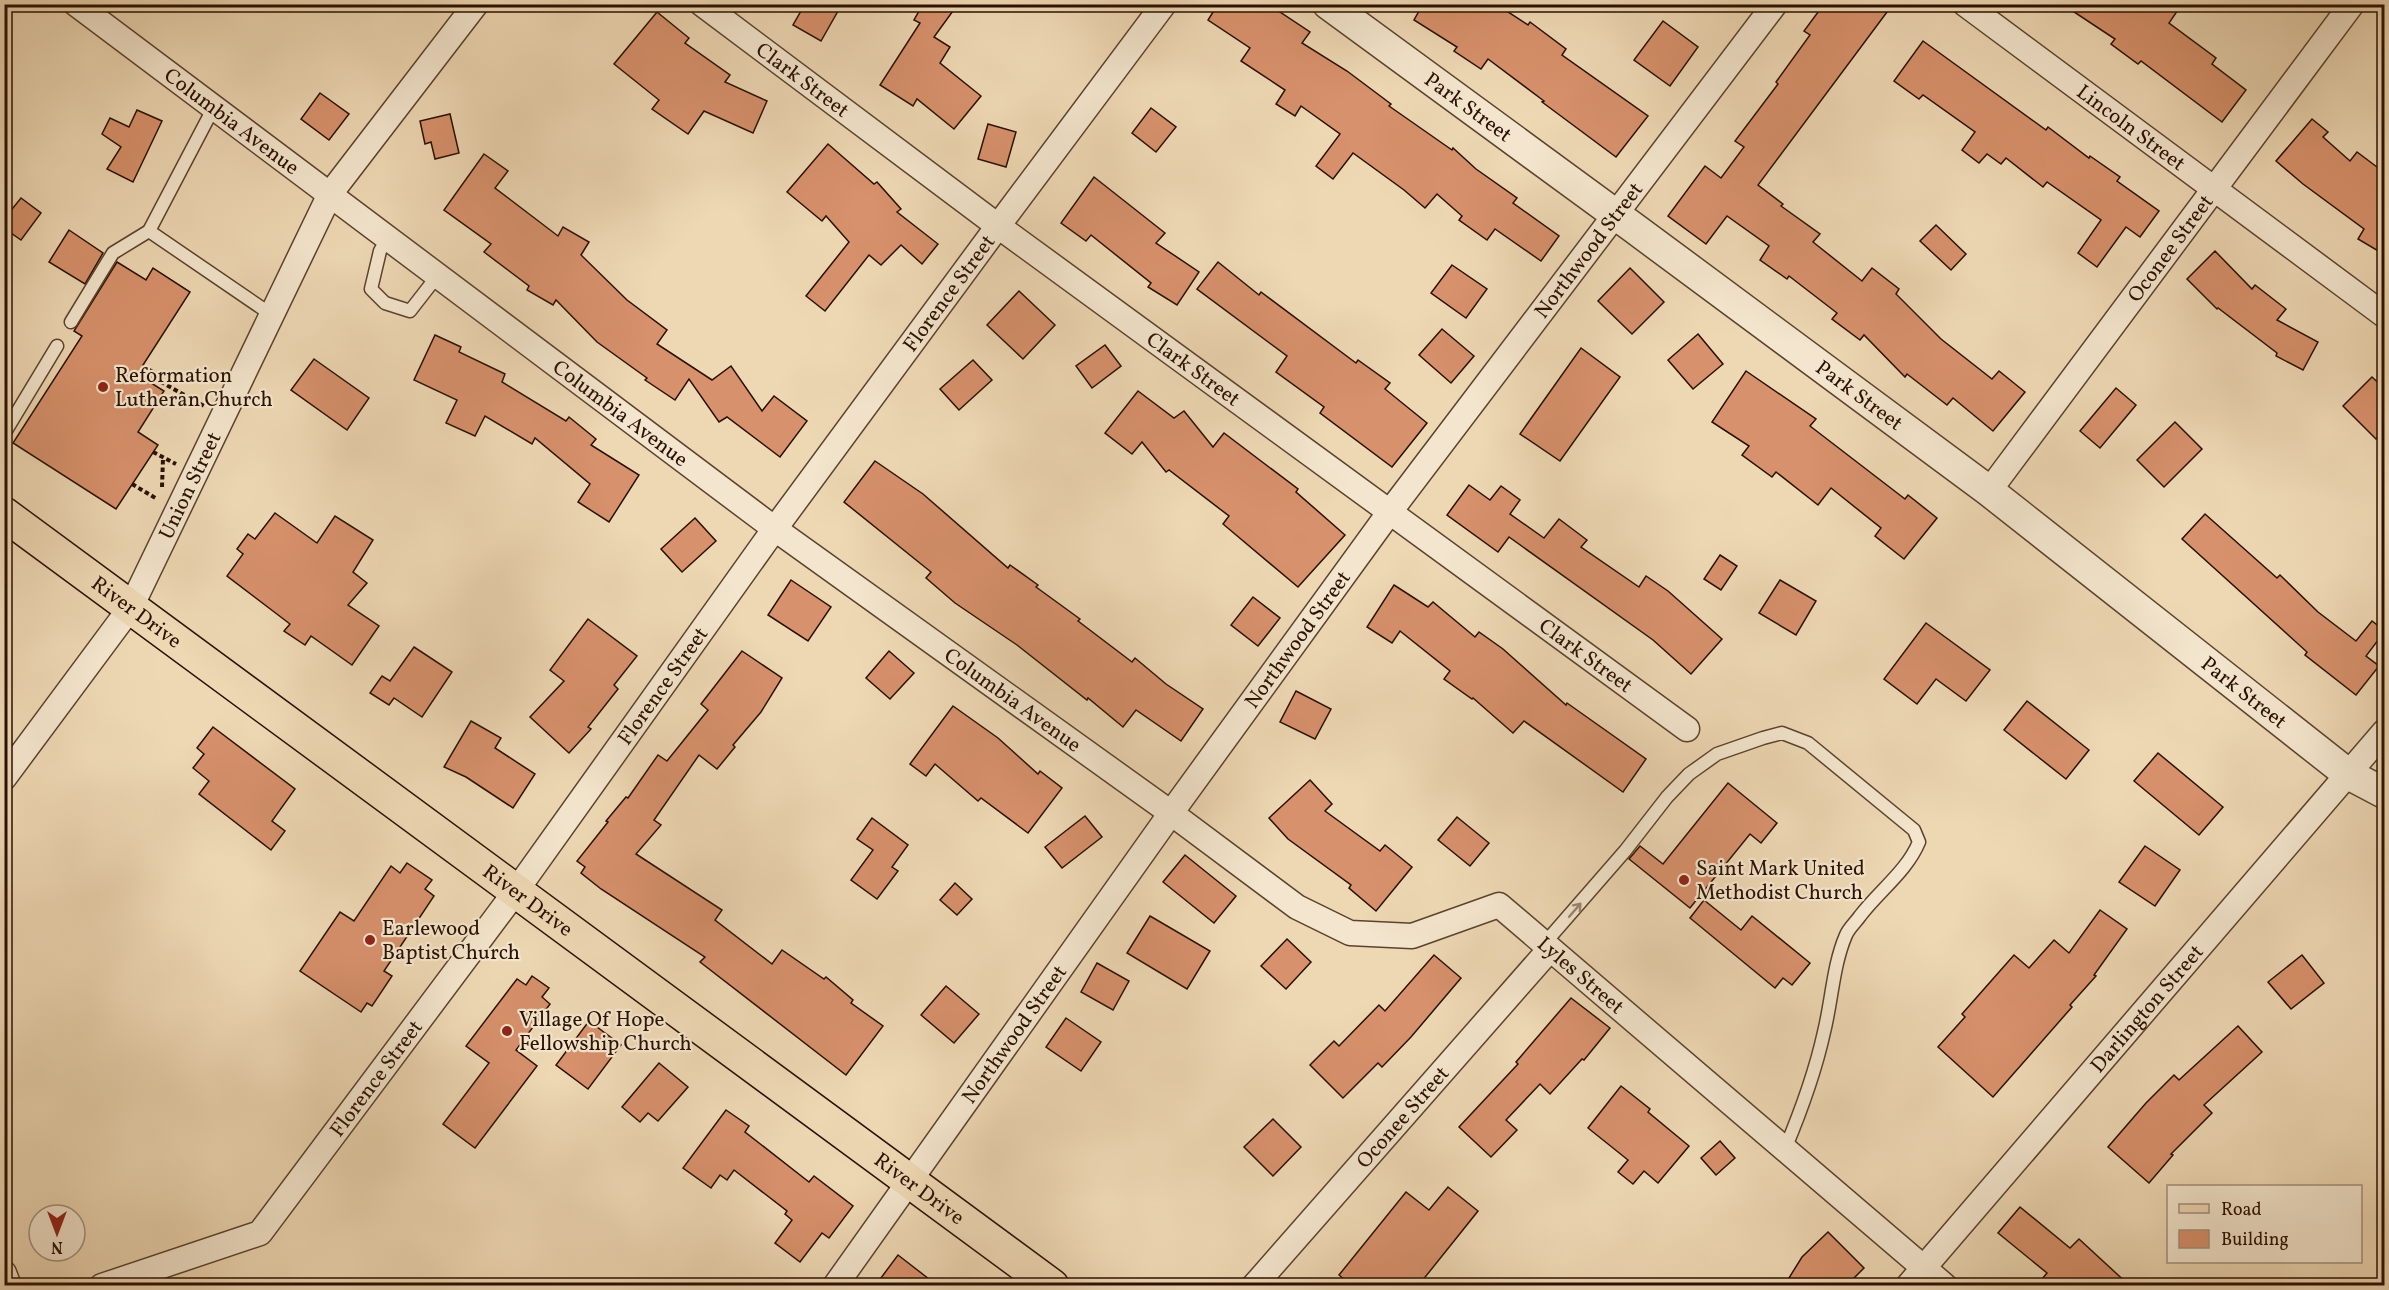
<svg xmlns="http://www.w3.org/2000/svg" width="2389" height="1290" font-family="Vollkorn,serif">
<rect width="100%" height="100%" fill="#eed8b4"/>
<filter id="stains"><feTurbulence type="fractalNoise" baseFrequency=".00333" numOctaves="4"/><feColorMatrix values="0 0 0 0 .2 0 0 0 0 .09 0 0 0 0 .02 0 0 0 .5 -.17"/></filter>
<radialGradient id="worn" r=".72"><stop offset=".6" stop-color="#630" stop-opacity="0"/><stop offset="1" stop-color="#630" stop-opacity=".3"/></radialGradient>
<g fill="#d7916c" stroke="#2a1000" stroke-width="1.5">
<path d="M805,4H842L821,41L793,25Z"/>
<path d="M923,4H958L934,37L950,47L940,63L981,96L954,129L917,99L913,106L880,85L920,23L914,20Z"/>
<path d="M1218,4H1268L1310,32L1302,43L1347,71L1391,104L1389,106L1452,150L1453,148L1476,169L1517,198L1513,203L1559,236L1541,261L1495,229L1487,240L1459,220L1462,216L1437,194L1425,208L1404,190L1353,153L1333,179L1316,166L1340,134L1301,106L1295,116L1276,104L1285,90L1241,61L1250,48L1208,20Z"/>
<path d="M1423,4H1496L1528,25L1530,22L1566,49L1562,55L1648,116L1616,157L1542,102L1544,101L1488,59L1481,69L1454,51L1457,47L1414,20Z"/>
<path d="M1824,4H1893L1758,185L1783,204L1781,206L1820,234L1813,242L1862,281L1872,268L1899,289L1896,294L1941,339L1992,379L1999,371L2025,392L1993,431L1953,398L1947,405L1907,374L1905,377L1864,335L1860,340L1832,319L1837,313L1789,276L1787,279L1760,260L1769,246L1727,216L1706,244L1668,216L1705,166L1721,178L1744,147L1735,141L1778,84L1776,82L1810,35L1804,31Z"/>
<path d="M2062,4H2182L2169,23L2216,58L2212,64L2246,90L2222,122L2141,61L2138,64L2111,44L2115,39Z"/>
<path d="M657,12L689,38L685,43L730,75L725,82L767,101L753,133L704,111L688,134L652,109L659,100L614,64Z"/>
<path d="M1663,21L1698,47L1670,86L1634,60Z"/>
<path d="M1923,41L2046,130L2048,127L2089,158L2090,156L2120,177L2117,181L2159,211L2140,237L2126,227L2097,267L2078,253L2101,220L2047,182L2043,187L2006,158L2001,164L1987,154L1979,163L1962,150L1975,132L1923,95L1919,99L1894,81Z"/>
<path d="M320,93L349,114L329,140L301,119Z"/>
<path d="M1151,108L1176,127L1156,152L1132,133Z"/>
<path d="M137,110L162,121L133,182L107,169L121,147L102,134L110,118L129,127Z"/>
<path d="M450,114L459,153L435,159L431,142L425,144L420,121Z"/>
<path d="M2312,119L2328,132L2323,137L2350,161L2357,152L2385,173V255L2358,239L2364,229L2303,184L2276,161Z"/>
<path d="M988,124L1016,132L1006,167L978,159Z"/>
<path d="M828,144L874,184L877,182L901,209L897,212L938,244L922,264L901,245L881,265L869,255L825,311L806,296L849,242L826,216L822,221L787,192Z"/>
<path d="M484,154L508,171L495,188L558,236L563,227L589,242L581,255L627,300L667,330L657,344L712,380L731,366L762,411L774,396L807,421L780,457L727,417L719,422L689,379L675,400L645,380L647,378L597,342L556,300L553,305L527,290L529,286L484,252L491,244L444,210Z"/>
<path d="M1094,177L1165,233L1156,243L1199,272L1177,305L1148,287L1151,283L1091,235L1086,241L1061,223Z"/>
<path d="M21,198L41,213L21,240L4,228V219Z"/>
<path d="M1936,225L1966,254L1951,270L1920,241Z"/>
<path d="M69,230L103,253L85,284L49,262Z"/>
<path d="M2215,251L2252,289L2255,285L2286,309L2277,320L2318,342L2303,370L2276,356L2277,353L2218,308L2217,309L2187,279Z"/>
<path d="M117,262L146,280L153,268L190,292L143,365L157,373L151,383L164,391L138,432L158,445L116,509L13,443L82,336L74,331Z"/>
<path d="M1218,262L1259,295L1261,292L1356,363L1358,360L1390,383L1385,389L1427,423L1392,467L1320,413L1324,407L1276,372L1287,356L1197,289Z"/>
<path d="M1452,265L1487,289L1466,318L1431,293Z"/>
<path d="M1630,268L1664,302L1632,334L1598,301Z"/>
<path d="M1019,291L1055,325L1023,359L987,325Z"/>
<path d="M1442,329L1474,356L1451,383L1419,355Z"/>
<path d="M1698,334L1723,364L1693,389L1668,360Z"/>
<path d="M435,335L461,347L459,352L505,374L502,382L566,421L569,417L596,439L591,445L639,475L609,522L578,502L590,484L535,438L532,444L485,416L475,436L446,423L457,400L414,380Z"/>
<path d="M1105,345L1121,366L1092,388L1076,366Z"/>
<path d="M1581,348L1620,377L1560,461L1520,434Z"/>
<path d="M314,359L369,398L347,430L291,390Z"/>
<path d="M973,360L992,380L959,410L940,389Z"/>
<path d="M1746,371L1816,419L1810,426L1905,499L1908,495L1937,518L1904,559L1875,536L1881,528L1831,488L1818,505L1776,472L1772,477L1742,455L1749,446L1712,422Z"/>
<path d="M2372,377L2385,389V430L2376,439L2343,406Z"/>
<path d="M2116,388L2136,405L2100,448L2080,431Z"/>
<path d="M1138,391L1174,418L1184,411L1213,447L1224,433L1298,489L1296,492L1345,535L1298,587L1223,524L1229,516L1169,470L1166,472L1142,442L1132,454L1105,433Z"/>
<path d="M2175,422L2202,449L2164,487L2137,460Z"/>
<path d="M875,461L923,494L1008,568L1010,565L1038,585L1036,587L1080,619L1078,621L1132,662L1135,658L1166,684L1203,709L1181,741L1136,710L1123,727L1088,698L1087,700L1017,645L955,603L926,578L931,572L844,502Z"/>
<path d="M1469,485L1490,500L1501,486L1520,500L1510,514L1544,538L1559,519L1587,540L1581,547L1639,587L1646,576L1668,591L1722,639L1691,674L1653,640L1509,537L1498,552L1447,515Z"/>
<path d="M275,513L317,543L335,516L373,540L353,572L367,583L348,605L379,626L352,665L311,636L305,645L284,631L290,624L227,576L243,554L237,549L248,534L255,539Z"/>
<path d="M2205,514L2277,578L2280,575L2318,612L2356,641L2372,621L2385,631L2366,656L2379,666L2356,695L2305,655L2307,652L2182,539Z"/>
<path d="M695,518L716,541L682,572L661,549Z"/>
<path d="M1720,555L1737,566L1721,590L1704,579Z"/>
<path d="M791,580L831,607L808,641L768,615Z"/>
<path d="M1780,580L1816,601L1796,635L1759,613Z"/>
<path d="M1394,585L1428,607L1433,602L1475,637L1479,632L1503,649L1566,705L1567,703L1646,759L1623,792L1524,721L1513,733L1473,698L1472,699L1444,679L1450,671L1400,631L1392,643L1367,627Z"/>
<path d="M1253,597L1280,618L1258,646L1231,625Z"/>
<path d="M588,619L637,656L614,685L618,689L588,727L591,729L569,753L530,717L564,681L550,670Z"/>
<path d="M1926,623L1990,670L1966,701L1936,679L1917,704L1884,679Z"/>
<path d="M414,647L452,672L422,717L394,698L389,705L370,693L382,676L390,681Z"/>
<path d="M742,651L782,678L761,712L733,745L735,747L717,769L699,755L654,820L661,825L636,854L722,910L715,920L772,964L782,950L824,979L826,977L853,1000L851,1003L883,1026L846,1075L700,962L705,957L601,889L581,873L585,867L577,861L608,822L606,821L626,797L628,798L658,755L667,761L708,710L701,704Z"/>
<path d="M889,651L914,673L890,699L866,678Z"/>
<path d="M1296,691L1331,709L1315,739L1280,722Z"/>
<path d="M2027,701L2089,750L2066,779L2004,730Z"/>
<path d="M953,706L998,738L1038,774L1040,771L1062,788L1028,833L981,798L978,801L935,764L926,776L910,764Z"/>
<path d="M471,721L501,738L495,748L535,774L513,808L466,777L444,767Z"/>
<path d="M213,727L295,789L272,821L285,831L271,850L199,794L209,781L193,768L204,754L197,748Z"/>
<path d="M2158,753L2223,807L2199,835L2134,781Z"/>
<path d="M1310,780L1332,804L1325,811L1380,851L1385,845L1412,867L1376,911L1349,888L1351,885L1288,839L1269,818Z"/>
<path d="M1728,783L1777,823L1761,843L1750,834L1690,908L1629,859L1640,846L1663,864Z"/>
<path d="M1085,816L1102,837L1062,868L1045,847Z"/>
<path d="M1457,817L1489,843L1470,866L1438,840Z"/>
<path d="M872,818L908,845L892,867L898,871L877,899L851,880L873,850L857,839Z"/>
<path d="M2145,846L2180,870L2155,906L2119,882Z"/>
<path d="M1185,855L1236,896L1214,923L1163,882Z"/>
<path d="M407,863L432,880L425,889L434,896L384,971L392,976L372,1006L367,1003L361,1012L300,971L340,912L354,921L391,866L400,873Z"/>
<path d="M955,883L972,899L957,915L940,900Z"/>
<path d="M1704,900L1741,930L1752,916L1810,963L1792,985L1783,978L1775,988L1690,918Z"/>
<path d="M2100,910L2127,929L2094,975L2096,976L2070,1005L2072,1007L1993,1097L1938,1047L1965,1017L1962,1014L2014,955L2029,968L2054,940L2069,953Z"/>
<path d="M1150,916L1210,951L1187,989L1127,953Z"/>
<path d="M1287,939L1311,962L1286,989L1261,966Z"/>
<path d="M1434,955L1461,978L1411,1037L1382,1067L1378,1063L1343,1098L1310,1065L1334,1041L1339,1046L1379,1005L1385,1011Z"/>
<path d="M2302,955L2324,983L2291,1009L2268,982Z"/>
<path d="M1097,963L1129,981L1113,1010L1081,992Z"/>
<path d="M532,976L549,988L542,997L550,1004L516,1050L537,1066L475,1148L443,1124L489,1063L466,1046L517,979L526,985Z"/>
<path d="M946,986L979,1014L954,1043L921,1015Z"/>
<path d="M1571,998L1610,1028L1584,1060L1582,1059L1550,1094L1540,1084L1506,1120L1517,1130L1491,1157L1459,1127L1518,1064L1516,1062Z"/>
<path d="M1066,1018L1101,1042L1081,1071L1046,1047Z"/>
<path d="M589,1021L621,1045L588,1089L556,1065Z"/>
<path d="M2238,1026L2262,1052L2204,1105L2212,1113L2171,1154L2173,1155L2149,1183L2108,1147L2146,1103L2174,1075L2179,1080Z"/>
<path d="M659,1063L688,1087L658,1121L648,1113L640,1122L622,1107Z"/>
<path d="M1621,1086L1650,1109L1648,1112L1689,1146L1658,1183L1644,1171L1633,1184L1618,1172L1628,1160L1588,1128Z"/>
<path d="M726,1110L749,1126L745,1132L809,1182L814,1176L853,1206L829,1238L822,1233L800,1262L775,1243L792,1220L785,1214L787,1211L734,1170L727,1180L720,1175L711,1188L683,1168Z"/>
<path d="M1273,1119L1301,1147L1273,1176L1244,1147Z"/>
<path d="M1720,1141L1735,1158L1716,1175L1701,1158Z"/>
<path d="M1448,1187L1478,1211L1418,1286H1352L1339,1275L1406,1192L1429,1210Z"/>
<path d="M2020,1207L2070,1248L2079,1239L2130,1286H2036L2047,1273L1998,1233Z"/>
<path d="M1828,1232L1864,1268L1846,1286H1784L1802,1257Z"/>
<path d="M898,1255L938,1286H875Z"/>
</g>
<g fill="none" stroke-linecap="round" stroke-linejoin="round">
<g stroke="#5b422d" stroke-width="15">
<g id="service">
<path d="M214,107L149,231L272,315"/>
<path d="M388,237L380,251L371,289L385,303L410,311L438,275"/>
<path d="M71,322L113,253L149,231"/>
<path d="M4,434L57,346"/>
<path d="M1544,944L1625,851L1667,797L1689,774L1717,754L1763,738L1782,733L1808,743L1914,830L1919,842C1907,871 1879,891 1860,916C1856,922 1849,928 1846,935C1833,965 1832,1000 1824,1032C1815,1073 1801,1111 1785,1149"/>
</g>
</g>
<g stroke="#5b422d" stroke-width="27">
<g id="minor">
<path id="s1" d="M76,4L775,529L1171,813L1297,907L1350,933L1412,936L1499,905L1945,1286"/>
<path id="s2" d="M702,4L998,226L1687,729"/>
<path id="s3" d="M1965,4L2384,315"/>
<path id="s4" d="M1989,491L2352,4"/>
<path id="s5" d="M4,778L131,607L330,194L476,4"/>
<path d="M4,1273L9,1286"/>
<path id="s6" d="M102,1286L260,1233L516,891L768,538L998,226L1164,4"/>
<path id="s7" d="M835,1286L1171,813L1389,513L1775,4"/>
<path id="s8" d="M1254,1286L1550,949"/>
<path id="s9" d="M1908,1286L2384,732"/>
</g>
</g>
<g stroke="#5b422d" stroke-width="33">
<g id="tertiary">
<path id="s10" d="M1328,4L1634,228L1989,491L2348,774L2384,793"/>
</g>
</g>
<g stroke="#2a1000" stroke-width="36">
<g id="primary">
<path id="s11" d="M4,514L1052,1286"/>
</g>
</g>
<g stroke="#2a1000" stroke-width="4" stroke-dasharray="4.5 3" stroke-linecap="butt">
<path d="M154,378L204,406"/>
<path d="M153,452L176,464"/>
<path d="M132,484L157,499"/>
<path d="M162,487L163,458"/>
</g>
<use href="#service" stroke="#f4e6ce" stroke-width="12"/>
<use href="#minor" stroke="#f4e6ce" stroke-width="24"/>
<use href="#tertiary" stroke="#f4e6ce" stroke-width="30"/>
<use href="#primary" stroke="#eed8b4" stroke-width="33"/>
</g>
<defs><path id="oneway-shaft" d="M-6 0H5M1.5-3L5.5 0L1.5 3" fill="none" stroke-width="1.6" stroke-linecap="round" stroke-linejoin="round" transform="scale(1.5)"/></defs>
<use stroke="#998671" href="#oneway-shaft" transform="translate(1575 910) rotate(-49)"/>
<g fill="#8f2418" stroke="#f4e6ce" stroke-width="2">
<circle cx="103" cy="387" r="6"/>
<circle cx="1684" cy="880" r="6"/>
<circle cx="370" cy="940" r="6"/>
<circle cx="507" cy="1031" r="6"/>
</g>
<g text-anchor="middle" stroke-width="4.5" stroke-linejoin="round" paint-order="stroke">
<g font-size="21" fill="#2a1000" stroke="#f4e6ce">
<text dy="7" stroke="none"><textPath href="#s2" startOffset="126">Clark Street</textPath></text>
<text dy="7" stroke="none"><textPath href="#s10" startOffset="174">Park Street</textPath></text>
<text dy="7" stroke="none"><textPath href="#s1" startOffset="195">Columbia Avenue</textPath></text>
<text dy="7" stroke="none"><textPath href="#s3" startOffset="207">Lincoln Street</textPath></text>
<text dy="7" stroke="none"><textPath href="#s4" startOffset="303">Oconee Street</textPath></text>
<text dy="7" stroke="none"><textPath href="#s7" startOffset="1281">Northwood Street</textPath></text>
<text dy="7" stroke="none"><textPath href="#s6" startOffset="1332">Florence Street</textPath></text>
<text dy="7" stroke="none"><textPath href="#s2" startOffset="612">Clark Street</textPath></text>
<text dy="7" stroke="none"><textPath href="#s10" startOffset="660">Park Street</textPath></text>
<text dy="7" stroke="none"><textPath href="#s1" startOffset="681">Columbia Avenue</textPath></text>
<text dy="7" stroke="none"><textPath href="#s5" startOffset="348">Union Street</textPath></text>
<text dy="7" stroke="none"><textPath href="#s11" startOffset="165">River Drive</textPath></text>
<text dy="7" stroke="none"><textPath href="#s7" startOffset="795">Northwood Street</textPath></text>
<text dy="7" stroke="none"><textPath href="#s2" startOffset="1098">Clark Street</textPath></text>
<text dy="7" stroke="none"><textPath href="#s6" startOffset="846">Florence Street</textPath></text>
<text dy="7" stroke="none"><textPath href="#s10" startOffset="1146">Park Street</textPath></text>
<text dy="7" stroke="none"><textPath href="#s1" startOffset="1167">Columbia Avenue</textPath></text>
<text dy="7" stroke="none"><textPath href="#s11" startOffset="651">River Drive</textPath></text>
<text dy="7" stroke="none"><textPath href="#s1" startOffset="1840">Lyles Street</textPath></text>
<text dy="7" stroke="none"><textPath href="#s9" startOffset="366">Darlington Street</textPath></text>
<text dy="7" stroke="none"><textPath href="#s7" startOffset="309">Northwood Street</textPath></text>
<text dy="7" stroke="none"><textPath href="#s6" startOffset="360">Florence Street</textPath></text>
<text dy="7" stroke="none"><textPath href="#s8" startOffset="225">Oconee Street</textPath></text>
<text dy="7" stroke="none"><textPath href="#s11" startOffset="1137">River Drive</textPath></text>
</g>
<g font-size="21" fill="#2a1000" stroke="#f4e6ce" text-anchor="start">
<text x="115" y="382">Reformation<tspan x="115" dy="24">Lutheran Church</tspan></text>
<text x="1696" y="875">Saint Mark United<tspan x="1696" dy="24">Methodist Church</tspan></text>
<text x="382" y="935">Earlewood<tspan x="382" dy="24">Baptist Church</tspan></text>
<text x="519" y="1026">Village Of Hope<tspan x="519" dy="24">Fellowship Church</tspan></text>
</g>
</g>
<rect width="2389" height="1290" fill="none" stroke="#eed8b4" stroke-width="24"/>
<rect x="6" y="6" width="2377" height="1278" fill="none" stroke="#2a1000" stroke-width="3"/>
<rect x="12" y="12" width="2365" height="1266" fill="none" stroke="#2a1000" stroke-width="1.5"/>
<rect x="2167" y="1185" width="195" height="78" fill="#f4e6ce" stroke="#a3907c" stroke-width="1.5"/>
<rect x="2179" y="1204" width="30" height="9" fill="#eed8b4" stroke="#a3907c" stroke-width="1.5"/>
<text x="2221" y="1215" font-size="18" fill="#2a1000">Road</text>
<rect x="2179" y="1230" width="30" height="18" fill="#d7916c" stroke="#a3907c" stroke-width="1.5"/>
<text x="2221" y="1245" font-size="18" fill="#2a1000">Building</text>
<g transform="translate(57 1233) rotate(180)"><circle r="28" fill="#f4e6ce" stroke="#a3907c" stroke-width="1.5"/>
<path d="M0-4.5L10 22L0 15L-10 22Z" fill="#8f2418"/>
<text y="-9" font-size="16" font-weight="bold" text-anchor="middle" fill="#2a1000">N</text>
</g>
<rect width="100%" height="100%" filter="url(#stains)"/>
<rect width="100%" height="100%" fill="url(#worn)"/>
</svg>
